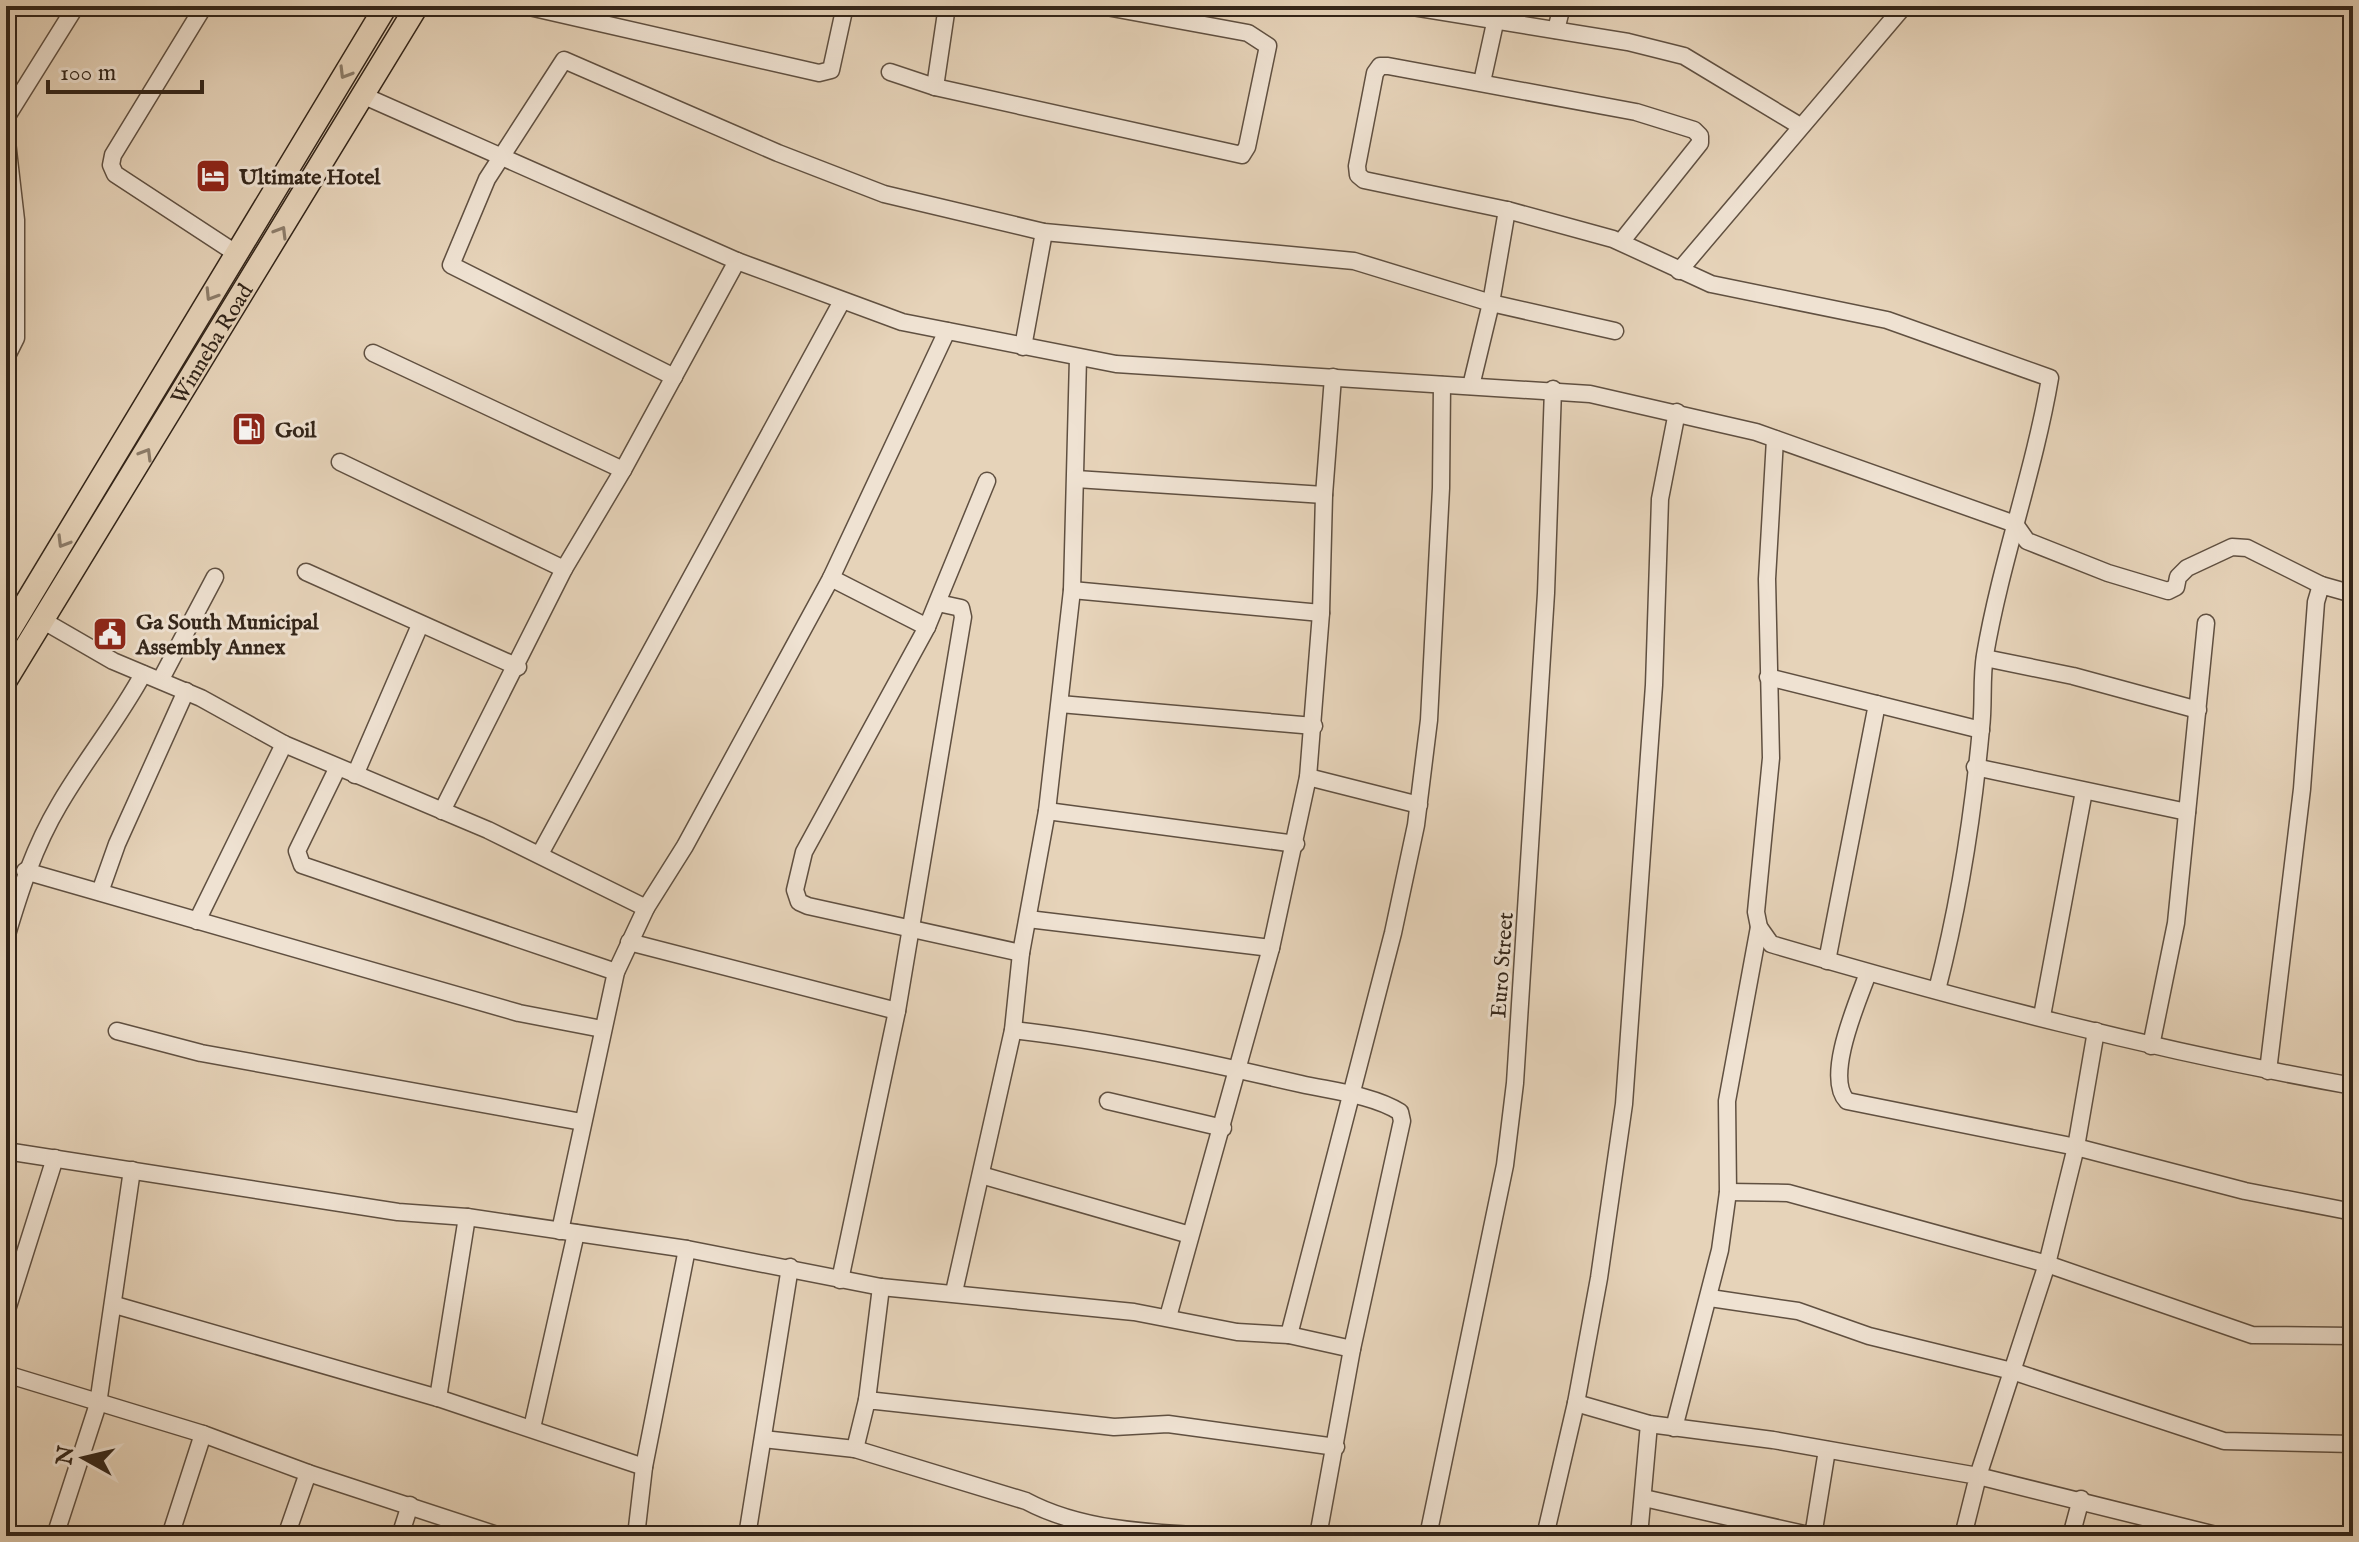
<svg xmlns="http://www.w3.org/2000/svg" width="2359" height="1542" font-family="'IM FELL English',serif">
<rect width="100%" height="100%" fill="#e6d3b9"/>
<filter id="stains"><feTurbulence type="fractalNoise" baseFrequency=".0025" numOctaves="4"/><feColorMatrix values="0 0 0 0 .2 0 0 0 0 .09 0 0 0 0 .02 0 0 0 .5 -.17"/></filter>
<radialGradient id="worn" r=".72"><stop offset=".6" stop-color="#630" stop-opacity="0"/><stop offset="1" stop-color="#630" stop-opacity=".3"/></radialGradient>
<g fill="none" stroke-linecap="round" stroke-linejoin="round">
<g stroke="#605041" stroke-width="19">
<g id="minor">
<path d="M204,6L113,155L111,165L115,174L237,254"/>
<path d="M525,6L819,73L831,70L845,6"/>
<path d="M1407,6L1628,42L1684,56L1800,126"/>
<path d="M1556,30L1562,6"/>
<path d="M890,72L935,87L1242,155L1247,147L1268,46L1248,33L1101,6"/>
<path d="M1482,82L1495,23"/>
<path d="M935,87L947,6"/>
<path d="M362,95L737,261L902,322L1116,364L1590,394L1756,432L2015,524L2027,541L2108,573L2168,591L2176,587L2178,577L2187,568L2232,547L2247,548L2321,585"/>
<path d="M6,118L76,6"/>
<path d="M6,133L16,220V338L6,358"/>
<path d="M1621,242L1700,143V136L1694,130L1636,112L1388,66H1380L1375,73L1357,166L1358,175L1364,180L1507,210L1613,239L1711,284L1887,320L2050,378C2034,472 2001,561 1985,655C1981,679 1984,704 1981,728C1973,816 1959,905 1937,990"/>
<path d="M1679,271L1904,6"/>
<path d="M1023,347L1044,232"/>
<path d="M373,353L623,470"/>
<path d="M674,377L451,265L487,179L564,60L778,153L884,194L1044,232L1354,261L1491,303L1615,331"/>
<path d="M1471,386L1491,303L1507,210"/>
<path d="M1775,439L1767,579L1771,758L1756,912L1759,927L1771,944C1962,1000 2156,1051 2353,1086"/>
<path d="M340,462L564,569"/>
<path d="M1076,479L1324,495"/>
<path d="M987,481L927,627L804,852L795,890L799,902L808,906L1021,953"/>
<path d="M306,572L518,667"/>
<path d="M831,578L927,627"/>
<path d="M1072,590L1321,613"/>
<path d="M42,620L113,661L201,698L284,744L488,830L646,908"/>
<path d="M1985,658L2073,676L2198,710"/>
<path d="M1768,677L1981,730"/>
<path d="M161,679L215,577"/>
<path d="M1060,704L1314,726"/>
<path d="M1975,767L2187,812"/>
<path d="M337,769L297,851L302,865L616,972"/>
<path d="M355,775L420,625"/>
<path d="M1308,777L1419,805"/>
<path d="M442,811L564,569L623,470L737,261"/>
<path d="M1047,811L1296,844"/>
<path d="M540,854L842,301"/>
<path d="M25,871L519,1013L602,1029"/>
<path d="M100,892L117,844L186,691"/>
<path d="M1028,919L1271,948"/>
<path d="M197,921L284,744"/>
<path d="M6,938C20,891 34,847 59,805C85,760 118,720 143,674"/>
<path d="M629,942L897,1011"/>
<path d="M1827,961L1877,704"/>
<path d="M1868,973C1858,1001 1824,1077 1847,1101L2076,1147L2245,1191L2353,1212"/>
<path d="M2042,1016L2084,791"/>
<path d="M1013,1030C1111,1041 1205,1062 1301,1084C1332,1091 1373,1095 1400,1112L1402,1121L1352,1349L1318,1536"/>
<path d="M117,1031L201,1053L582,1122"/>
<path d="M2096,1031L2076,1147L2047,1264L1978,1476L2220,1536"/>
<path d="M2151,1046L2176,923L2206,623"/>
<path d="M2268,1071L2302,789L2316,602L2321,585L2353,594"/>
<path d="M1108,1101L1223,1128"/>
<path d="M6,1151L398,1212L467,1217L687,1249L881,1287L1134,1312L1237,1332L1289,1335L1352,1349"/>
<path d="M981,1175L1190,1235"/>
<path d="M1728,1192L1788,1193L2047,1264L2252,1335L2353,1336"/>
<path d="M560,1231L616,972L646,908L685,846L831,578L947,331"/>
<path d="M840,1280L897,1011L963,617L961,608L938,603"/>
<path d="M954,1292L1013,1030L1021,953L1047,811L1072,590L1078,358"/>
<path d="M1710,1298L1798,1311L1869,1336L2012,1371L2224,1441L2353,1444"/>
<path d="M115,1305L438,1398L644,1467"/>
<path d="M6,1313L55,1158"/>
<path d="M1168,1317L1271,948L1308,777L1321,613L1324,495L1333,377"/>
<path d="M1289,1335L1393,933L1416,825L1429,720L1441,488L1442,385"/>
<path d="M6,1374L203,1434L170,1536"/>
<path d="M438,1398L467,1217"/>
<path d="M867,1400L881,1287"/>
<path d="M1576,1403L1649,1424L1773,1440L1978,1476L1963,1536"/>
<path d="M532,1428L576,1233"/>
<path d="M1674,1428L1720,1250L1728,1192L1727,1101L1759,927"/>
<path d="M203,1434L308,1473L500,1536"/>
<path d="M763,1439L855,1449L1026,1501C1080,1530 1149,1533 1209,1536"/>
<path d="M855,1449L867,1400L1114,1427L1168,1424L1336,1447"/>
<path d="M1644,1498L1813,1536L1827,1450"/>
<path d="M55,1536L98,1404L132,1170"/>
<path d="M286,1536L308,1473"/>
<path d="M400,1536L410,1505"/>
<path d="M636,1536L644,1467L687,1249"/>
<path d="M747,1536L790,1267"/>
<path d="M1428,1536L1505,1165L1515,1083L1546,593L1553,389"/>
<path d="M1545,1536L1576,1403L1599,1278L1624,1104L1654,685L1660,499L1677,412"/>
<path d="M1639,1536L1649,1424"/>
<path d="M2071,1536L2081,1499"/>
</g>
</g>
<g stroke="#332519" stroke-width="25">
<g id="highway">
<path d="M6,636L386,6"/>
<path id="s1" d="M6,680L417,6"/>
</g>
</g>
<use href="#minor" stroke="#efe2d2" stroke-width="16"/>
<use href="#highway" stroke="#e6d3b9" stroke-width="22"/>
</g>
<defs><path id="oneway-chevron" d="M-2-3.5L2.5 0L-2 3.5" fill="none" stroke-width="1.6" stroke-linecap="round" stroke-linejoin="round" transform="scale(2)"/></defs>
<g stroke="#8c7c69">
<use href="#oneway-chevron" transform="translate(345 73) rotate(121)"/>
<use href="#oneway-chevron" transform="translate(281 232) rotate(-59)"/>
<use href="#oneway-chevron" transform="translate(211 295) rotate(122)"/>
<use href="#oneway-chevron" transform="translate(146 454) rotate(-59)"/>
<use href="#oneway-chevron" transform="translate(63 542) rotate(121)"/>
</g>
<defs>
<g id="hotel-square" transform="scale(1.8)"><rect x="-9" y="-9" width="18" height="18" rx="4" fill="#8f2418" stroke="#efe2d2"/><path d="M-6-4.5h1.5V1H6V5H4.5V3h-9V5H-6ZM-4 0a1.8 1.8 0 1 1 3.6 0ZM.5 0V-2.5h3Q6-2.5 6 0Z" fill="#fff"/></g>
<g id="fuel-square" transform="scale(1.8)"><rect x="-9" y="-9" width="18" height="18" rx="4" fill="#8f2418" stroke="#efe2d2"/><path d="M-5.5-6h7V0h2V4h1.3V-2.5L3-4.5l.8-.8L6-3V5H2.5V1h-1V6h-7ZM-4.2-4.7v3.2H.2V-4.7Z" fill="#fff"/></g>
<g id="civic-square" transform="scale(1.8)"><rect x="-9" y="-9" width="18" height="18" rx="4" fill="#8f2418" stroke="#efe2d2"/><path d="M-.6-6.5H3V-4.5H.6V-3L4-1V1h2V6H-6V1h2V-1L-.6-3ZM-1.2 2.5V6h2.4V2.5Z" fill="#fff"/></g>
</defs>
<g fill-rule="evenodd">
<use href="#hotel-square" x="213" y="176"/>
<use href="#fuel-square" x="249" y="429"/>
<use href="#civic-square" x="110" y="634"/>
</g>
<g text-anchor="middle" stroke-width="6" stroke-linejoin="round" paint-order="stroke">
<g font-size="22" font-weight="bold" fill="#332519" stroke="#efe2d2" text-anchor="start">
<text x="239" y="184">Ultimate Hotel</text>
<text x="275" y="437">Goil</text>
<text x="136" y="629">Ga South Municipal<tspan x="136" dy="25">Assembly Annex</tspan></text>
</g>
<g font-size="22" fill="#332519" stroke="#efe2d2">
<text dy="8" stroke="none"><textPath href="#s1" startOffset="394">Winneba Road</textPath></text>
<text transform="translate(1501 965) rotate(-86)" y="8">Euro Street</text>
</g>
</g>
<rect width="2359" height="1542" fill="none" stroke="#e6d3b9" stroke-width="32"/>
<rect x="8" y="8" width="2343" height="1526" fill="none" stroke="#332519" stroke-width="4"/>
<rect x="16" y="16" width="2327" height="1510" fill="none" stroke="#332519" stroke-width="2"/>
<g transform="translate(84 1458) rotate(278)" stroke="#efe2d2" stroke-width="6" paint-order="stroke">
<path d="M0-6L14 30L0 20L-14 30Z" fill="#332519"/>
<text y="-12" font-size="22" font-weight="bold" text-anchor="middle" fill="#332519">N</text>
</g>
<path d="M48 80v12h154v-12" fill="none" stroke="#332519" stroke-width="4"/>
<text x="60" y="80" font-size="24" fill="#332519" stroke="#efe2d2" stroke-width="6" paint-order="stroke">100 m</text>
<rect width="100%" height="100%" filter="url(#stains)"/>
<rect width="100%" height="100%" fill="url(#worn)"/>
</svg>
